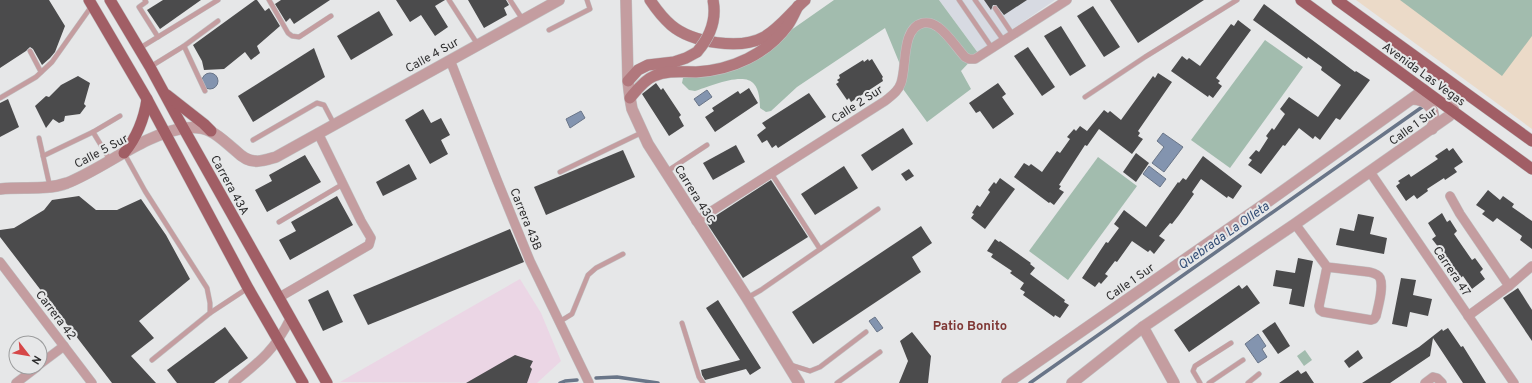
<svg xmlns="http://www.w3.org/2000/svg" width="1532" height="383" font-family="Overpass,sans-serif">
<rect width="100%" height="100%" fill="#e6e7e8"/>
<path fill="#ebd6e5" d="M520,279L541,313L561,361L537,383L340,382Z"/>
<path fill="#d7dae2" d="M939,0H1055L978,53Z"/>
<path fill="#ebdac8" d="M1356,0H1532V129Z"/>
<g fill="#a2bcae">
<path d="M834,0H939L978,53L961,71L971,89L927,122L903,89L906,79L885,28L797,87L771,111L766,112L760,108C760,101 759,89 754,84C744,71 708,87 695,91L689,90L682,83L683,78L708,73L774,42Z"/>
<path d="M1400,0H1532V36L1502,76Z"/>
<path d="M1265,40L1303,67L1230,168L1191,140Z"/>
<path d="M1098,157L1137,186L1068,280L1029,251Z"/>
<path d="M1305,350L1312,360L1304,366L1297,356Z"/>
</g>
<g fill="#8394af" stroke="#697588">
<circle cx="210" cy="81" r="8"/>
<path d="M707,90L712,97L699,106L694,99Z"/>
<path d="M581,111L585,118L570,128L566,119Z"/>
<path d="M1163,133L1183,147L1164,172L1152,163L1164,147L1157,141Z"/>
<path d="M1149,166L1166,179L1160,187L1143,174Z"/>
<path d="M875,317L883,328L877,332L869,321Z"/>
<path d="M1258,334L1266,346L1262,349L1267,357L1258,363L1245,344Z"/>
</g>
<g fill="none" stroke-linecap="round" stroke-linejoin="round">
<g stroke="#697588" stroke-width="3.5">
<path d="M596,378L617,377L658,383"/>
<path d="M560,383L565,381L577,380"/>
<path d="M1030,383L1425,105"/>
</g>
</g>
<g fill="#4b4b4c">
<path d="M0,0H49L65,26L55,52L50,58L42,65L33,49L30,47L26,51L0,68Z"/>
<path d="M163,0H201L160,29L147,10Z"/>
<path d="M255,0H257L265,11L269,8L280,26L257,46L260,53L251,60L245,52L224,69L204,70L202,61L193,45Z"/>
<path d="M281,0H330L294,24L290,18L286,22L275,4Z"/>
<path d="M396,0H445L435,6L448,27L435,36L421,15L410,22Z"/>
<path d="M468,0H506L509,5L504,8L507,15L484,28Z"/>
<path d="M984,0H1027L1004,15L996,5H993L991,10Z"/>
<path d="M1110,0H1204L1138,43Z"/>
<path d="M1264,4L1355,72L1356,71L1370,80L1340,120L1336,118L1320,140L1315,136L1313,139L1299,128L1285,146L1283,145L1261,174L1248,165L1252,160L1249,158L1256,150L1259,152L1268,138L1266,136L1272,128L1274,130L1285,114L1280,109L1289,97L1318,117L1341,85L1321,70L1322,67L1308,57L1307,59L1253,20Z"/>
<path d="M1093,6L1120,47L1104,57L1077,16Z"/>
<path d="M379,11L393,35L351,60L337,36Z"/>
<path d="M1238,20L1251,30L1216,78L1220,81L1218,83L1222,86L1213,98L1209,95L1208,97L1171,71L1182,56L1187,60L1189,58L1200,66L1231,24L1234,26Z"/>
<path d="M1061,26L1086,66L1070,76L1044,36Z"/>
<path d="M1028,47L1055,87L1042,96L1014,56Z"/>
<path d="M314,48L325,77L253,122L238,96Z"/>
<path d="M868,59L869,61L872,59L883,77L882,78L883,81L851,102L849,98L847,100L836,84L839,82L837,80L840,78L839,75L863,60L864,62Z"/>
<path d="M1158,73L1172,82L1138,131L1140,133L1138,136L1143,139L1132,154L1099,129L1087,146L1085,145L1059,185L1061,186L1059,189L1064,192L1054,205L1050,202L1049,203L1014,177L1024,163L1029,166L1031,164L1042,172L1057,151L1060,153L1070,139L1067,137L1074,129L1076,131L1080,126L1087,131L1104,110L1108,113L1110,111L1121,120L1153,76L1155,78Z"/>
<path d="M78,76L90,83L84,104L86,106L80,114L65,116L64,121L59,123L53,119L46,128L35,106L46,96L49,97L61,85Z"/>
<path d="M656,83L661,90L663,88L681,115L679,117L684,126L669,136L642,94Z"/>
<path d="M998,83L1006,94L1002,97L1014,114L993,129L980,111L976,113L969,103Z"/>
<path d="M749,88L758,103L715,132L705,117L714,111L712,108L738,91L740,94Z"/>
<path d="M809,93L826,117L778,148L776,145L772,148L767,140L762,143L757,135L766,128L762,123Z"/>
<path d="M8,99L19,127L0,137V103Z"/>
<path d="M423,109L431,123L441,118L450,135L441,140L448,154L430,164L405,120Z"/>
<path d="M903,128L913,144L872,171L861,155Z"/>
<path d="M736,145L745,162L713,180L703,163Z"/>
<path d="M1447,148L1449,151L1453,148L1463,162L1454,168L1457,172L1445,180L1444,178L1427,189L1428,191L1417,199L1414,195L1406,201L1396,186L1400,183L1398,181L1409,174L1411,177L1438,159L1435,156Z"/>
<path d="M623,150L635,177L546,215L534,187Z"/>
<path d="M1136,153L1149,163L1136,182L1123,172Z"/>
<path d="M305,155L321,182L267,212L255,190L272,181L269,175Z"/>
<path d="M1203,156L1242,186L1233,199L1228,196L1227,198L1201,179L1192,192L1194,194L1179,215L1172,224L1170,223L1159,236L1165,240L1154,254L1150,250L1148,252L1132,241L1117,262L1115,261L1105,274L1108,276L1101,284L1099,282L1095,287L1082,278L1106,242L1108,243L1119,228L1114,224L1124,210L1146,227L1178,182L1179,183L1183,178L1186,180Z"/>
<path d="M409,164L417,179L383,196L376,182Z"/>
<path d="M844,166L858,188L815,215L801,194Z"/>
<path d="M909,169L914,176L906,181L901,174Z"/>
<path d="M1000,178L1015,189L985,229L971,218L974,214L972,213L977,205L980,207L990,192L988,190L994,182L996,184Z"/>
<path d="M771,180L808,237L743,278L706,222Z"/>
<path d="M1488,190L1500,200L1503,196L1514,204L1512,207L1532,221V249L1520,240L1522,236L1497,218L1493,222L1482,214L1485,211L1476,205Z"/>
<path d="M79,196L96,210H117L141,199L166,235L190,279L139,321L154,338L131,356L156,383H112L0,237V230L14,228L44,210L52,200Z"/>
<path d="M337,196L353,225L290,260L279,240L296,231L291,222Z"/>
<path d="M1442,213L1447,222L1450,220L1457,231L1454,234L1472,260L1475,258L1483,269L1480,272L1485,279L1472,289L1463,276L1458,280L1450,269L1453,266L1432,239L1436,236L1428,223Z"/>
<path d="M1358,214L1374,217L1370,234L1387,238L1384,254L1336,245L1340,228L1354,231Z"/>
<path d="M921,226L932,243L912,257L921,272L813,344L792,312Z"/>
<path d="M510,229L524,262L368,325L353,295Z"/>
<path d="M995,239L999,242L1000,241L1031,263L1030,264L1035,268L1030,274L1065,300L1064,302L1069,305L1060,318L1055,315L1054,317L1023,295L1025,292L1020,289L1024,283L1010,273L1012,271L991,257L993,254L987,251Z"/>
<path d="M1298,258L1313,261L1304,307L1289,304L1292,289L1273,286L1276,270L1295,273Z"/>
<path d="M1401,278L1416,280L1413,295L1432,299L1428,316L1410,312L1407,327L1392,324Z"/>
<path d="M1239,285L1242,289L1247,285L1260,303L1189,352L1174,330Z"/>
<path d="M1518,288L1532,310V341L1503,298Z"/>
<path d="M328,290L343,322L323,331L308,300Z"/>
<path d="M718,300L761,368L750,375L746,369L705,380L702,375L701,370L740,360L706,308Z"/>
<path d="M1275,322L1290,346L1278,354L1262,331Z"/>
<path d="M225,327L248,358L214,383H177L167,370Z"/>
<path d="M1448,328L1461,347L1463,346L1486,383H1463L1433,338L1430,356L1390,383H1362L1419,347L1442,329L1443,331Z"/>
<path d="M912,332L931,356L928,383H899L908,361L900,341Z"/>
<path d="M1358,350L1363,358L1349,368L1344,361Z"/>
<path d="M515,355L533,361L530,367L532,369L527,383H466Z"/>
<path d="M1298,370L1301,374L1306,371L1314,383H1279Z"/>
</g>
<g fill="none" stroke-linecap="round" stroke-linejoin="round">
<g stroke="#c1c2c3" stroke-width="5.5">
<g id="service">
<path d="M145,0L146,2L139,7L158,37"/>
<path d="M269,0L288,33L292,36L299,37L331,16"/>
<path d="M449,0L478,45"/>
<path d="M510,0L523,20"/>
<path d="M959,0L992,48"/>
<path d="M975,0L1004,41"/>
<path d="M995,8L1013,35"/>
<path d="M549,30L590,9L587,0"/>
<path d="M184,46L205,91"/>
<path d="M140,48L218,0"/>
<path d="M30,51L41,72"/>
<path d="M150,67L184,46L218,21"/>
<path d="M1085,97L1145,57L1237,0"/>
<path d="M0,98L36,77L52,62L91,7"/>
<path d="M93,132L110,160"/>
<path d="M39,138L50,187"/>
<path d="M253,140L317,103L324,105L334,124"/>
<path d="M124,153L145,191L207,288L210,303V313L152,360"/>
<path d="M43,156L93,132L120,116"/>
<path d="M560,172L643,132"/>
<path d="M666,172L707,145"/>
<path d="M771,173L820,249"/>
<path d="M279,222L343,184"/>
<path d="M747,298L761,290L878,209"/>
<path d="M210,313L248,288"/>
<path d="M559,322L572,314L588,275L596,268L623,254"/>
<path d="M682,323L699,377L703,383"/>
<path d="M791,365L810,371L820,367L866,332"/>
<path d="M837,383L880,352"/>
<path d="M1200,383L1193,371L1195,366L1231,343"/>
<path d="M1209,383L1243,360"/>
<path d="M1248,383L1259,374"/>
</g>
</g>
<g stroke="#c1c2c3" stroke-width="10">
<g id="minor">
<path d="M450,60L497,180L530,261L589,383"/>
<path d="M1370,172L1514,383"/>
<path d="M1450,196L1460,214L1509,286"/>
<path d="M696,221L885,101C891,96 898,92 901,83C907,66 901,28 923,23C928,22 934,24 938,27C948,34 956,47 965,57L969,59H975L1067,0"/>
<path d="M1295,224L1327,267L1369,272C1373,273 1378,274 1380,278C1384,287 1378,307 1376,316L1374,319L1371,320L1323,312L1320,310L1319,306L1327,267"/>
<path d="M0,262L92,383"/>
<path d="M278,298L369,245L371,238L361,221L318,133"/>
<path d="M1468,316L1509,286L1532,266"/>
<path d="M40,364L64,346"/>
<path d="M16,383L37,367"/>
<path d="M233,383C259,362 275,350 290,319"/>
<path d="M1425,383L1433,377L1437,378L1442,383"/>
</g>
</g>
<g stroke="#c1c2c3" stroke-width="12">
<g id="tertiary">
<path d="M626,0L628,81L630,98L632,109L648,144L747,298L799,383"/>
<path d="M1412,99C1430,100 1437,111 1432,129"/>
<path d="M0,189C22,186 45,191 67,183C105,168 145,133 186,128C210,125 219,137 236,151C241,156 248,161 255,161C261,162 269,159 276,157L559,0"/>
<path d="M1143,327L1174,383"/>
<path d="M1007,383L1266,203L1424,90"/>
<path d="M1072,383L1143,327L1295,224L1449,116L1453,111L1454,86"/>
</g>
</g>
<g stroke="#c1c2c3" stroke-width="12">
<g id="secondary">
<path d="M650,0C656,9 663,18 671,25C692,43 741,50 764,37C780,28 791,12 805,0"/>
<path d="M628,81L638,70L648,65L674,62L686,58L697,52"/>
<path d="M630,98C636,91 644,80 654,76C667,70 682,72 696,72C732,70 767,54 788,25C792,19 795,12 798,6"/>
</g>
</g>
<g stroke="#c1c2c3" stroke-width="12">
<g id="primary">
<path d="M89,0L147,99L248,288L303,383"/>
<path d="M110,0L150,67L176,115L327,383"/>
<path d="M1301,0L1532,169"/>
<path d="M1337,0L1532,141"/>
<path d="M167,95L204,124L211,131"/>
<path d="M124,153C137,137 144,120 147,99"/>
</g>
</g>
<use href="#service" stroke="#c49da0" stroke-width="4.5"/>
<use href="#minor" stroke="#c49da0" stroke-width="9"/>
<use href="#tertiary" stroke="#c49da0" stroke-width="11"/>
<use href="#secondary" stroke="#b1787d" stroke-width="11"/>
<use href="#primary" stroke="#a15e65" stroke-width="11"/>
<g stroke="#c1c2c3" stroke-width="12" stroke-linecap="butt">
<path id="secondary-bridge" d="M697,52C710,37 717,20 713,0"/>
</g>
<use href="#secondary-bridge" stroke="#b1787d" stroke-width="11"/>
</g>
<g text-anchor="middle" stroke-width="4" stroke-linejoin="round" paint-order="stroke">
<g font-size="12" fill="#2d2d2e" stroke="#e6e7e8">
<text transform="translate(432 55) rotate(-29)" y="4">Calle 4 Sur</text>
<text transform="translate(1424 74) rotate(36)" y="4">Avenida Las Vegas</text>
<text transform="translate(857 104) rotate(-33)" y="4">Calle 2 Sur</text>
<text transform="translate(1413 126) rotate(-36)" y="4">Calle 1 Sur</text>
<text transform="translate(101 151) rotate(-28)" y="4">Calle 5 Sur</text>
<text transform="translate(230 185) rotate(61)" y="4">Carrera 43A</text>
<text transform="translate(695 194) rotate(58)" y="4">Carrera 43C</text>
<text transform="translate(526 219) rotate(68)" y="4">Carrera 43B</text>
<text transform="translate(1452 271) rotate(56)" y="4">Carrera 47</text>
<text transform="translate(1130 282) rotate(-35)" y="4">Calle 1 Sur</text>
<text transform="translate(56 315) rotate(53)" y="4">Carrera 42</text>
</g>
<g font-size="13" font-style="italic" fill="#354f77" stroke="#e6e7e8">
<text transform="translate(1223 235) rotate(-35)" y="5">Quebrada La Olleta</text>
</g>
<g font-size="13" font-weight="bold" fill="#7f3835" stroke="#e6e7e8">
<text x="970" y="330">Patio Bonito</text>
</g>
</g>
<g transform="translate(28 355) rotate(121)"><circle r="19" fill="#e6e7e8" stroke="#9c9d9e"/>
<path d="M0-3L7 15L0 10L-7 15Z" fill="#d64748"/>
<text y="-6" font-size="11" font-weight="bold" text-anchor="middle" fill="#2d2d2e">N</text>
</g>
</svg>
